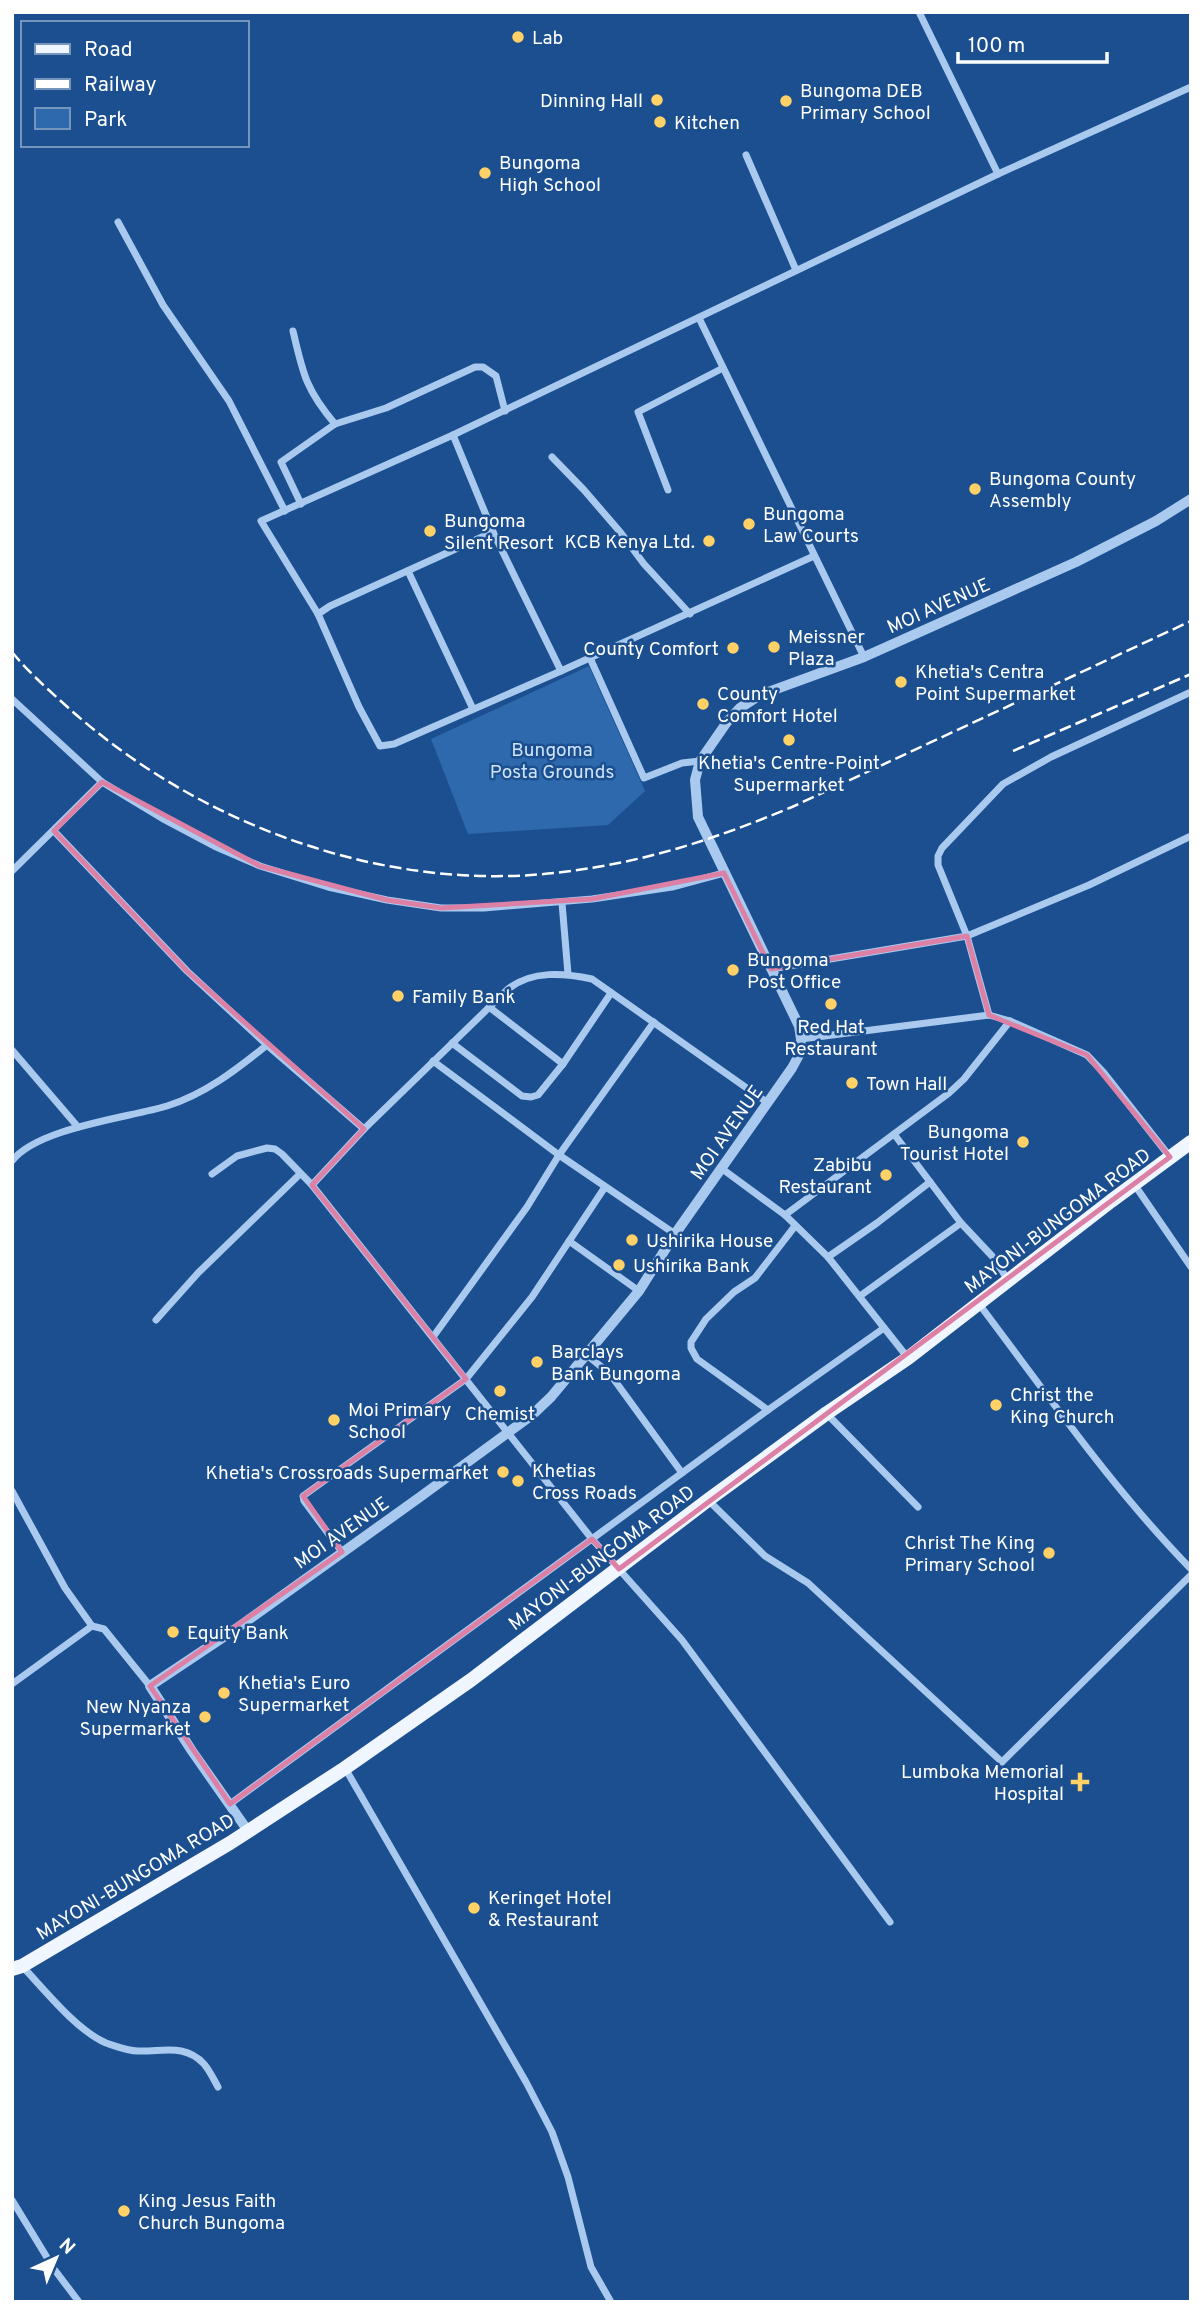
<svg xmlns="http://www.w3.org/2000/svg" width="1203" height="2314" font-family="Overpass,sans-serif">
<rect width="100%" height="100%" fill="#1b4f8f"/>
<path fill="#2e69ad" d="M589,666L645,791L608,825L468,834L431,739Z"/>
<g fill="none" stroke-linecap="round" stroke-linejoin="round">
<g stroke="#a9c9ee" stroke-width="7">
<path d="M919,12L998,174"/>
<path d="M746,155L796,270"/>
<path d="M118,222L163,305L229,401L285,511"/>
<path d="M699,318L864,657"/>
<path d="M293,331C303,374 306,390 335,424"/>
<path d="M453,435L261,521L318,614L330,606L493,532"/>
<path d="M552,457L584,490L621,533L644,564L690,614"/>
<path d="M668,490L638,412L723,368"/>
<path d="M301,504L281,462L335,424L386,408L475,367H483L496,376L505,411"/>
<path d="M814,556L561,671L493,532L453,435L998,174L1191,87"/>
<path d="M408,571L473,709"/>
<path d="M318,614L359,707L380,746L394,744L561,671"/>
<path d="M590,658L644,778L682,763L700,761"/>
<path d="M12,699L102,782L165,820L214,846L260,866L328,887L387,900L441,908H484L592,899L672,887L724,873"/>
<path d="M54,831L187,971L267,1045L364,1129"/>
<path d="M12,871L102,782"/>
<path d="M562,903L568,974"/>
<path d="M771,969L967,936L1089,885L1191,836"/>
<path d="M489,1007L563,1064"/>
<path d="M989,1015L967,936L938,865V856L942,848L1003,784L1051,757L1191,692"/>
<path d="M801,1039L989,1015L1010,1021L1087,1055L1104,1073L1170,1157"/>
<path d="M452,1043L522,1096L531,1097L538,1095L563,1064L611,993"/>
<path d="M12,1050L78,1127"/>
<path d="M433,1061L559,1155L675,1234"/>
<path d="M894,1134L961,1223L992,1256L1008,1280"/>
<path d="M12,1161C37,1128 127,1118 167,1106C205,1094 236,1070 267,1045"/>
<path d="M721,1168L785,1215L828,1257L908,1358"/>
<path d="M212,1174L237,1156L267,1148L275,1149L282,1154L312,1185L592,1539L682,1640L890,1922"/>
<path d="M1134,1184L1191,1267"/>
<path d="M312,1185L364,1129L508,989C532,970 564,973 592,979L768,1103"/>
<path d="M785,1215L949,1093L964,1079L1010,1021"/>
<path d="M569,1241L639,1291"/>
<path d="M828,1257L877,1223L930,1182"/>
<path d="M860,1296L961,1223"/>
<path d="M979,1304C1047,1394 1112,1488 1191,1569"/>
<path d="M156,1320L198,1273L300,1174"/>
<path d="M433,1337L527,1207L559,1155L654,1022"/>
<path d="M587,1355L610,1374L682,1473"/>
<path d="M768,1410L697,1359L691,1348V1342L706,1319L734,1292L755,1278L795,1226"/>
<path d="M827,1414L918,1507"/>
<path d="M12,1491L65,1588L92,1626L104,1629L150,1686"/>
<path d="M708,1500L765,1556L808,1583L1002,1762L1191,1575"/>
<path d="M342,1552L304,1501L303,1496L466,1379L532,1297L605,1187"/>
<path d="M12,1684L92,1626"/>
<path d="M345,1768L526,2082L552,2132L568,2177L591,2267L611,2302"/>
<path d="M230,1804L768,1410L884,1328"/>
<path d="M22,1966C45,1990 76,2030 106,2043C115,2046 128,2051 138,2051C162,2052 185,2043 204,2064C210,2071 214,2080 218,2087"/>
<path d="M12,2200L54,2269L79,2302"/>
</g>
<path stroke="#a9c9ee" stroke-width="10" d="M248,1831L192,1751L150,1686L237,1628L420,1497L532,1415L551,1397L639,1291L675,1234L792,1068L799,1055L801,1039L799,1026L698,817L695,780L700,761L727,722L740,708L760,695L864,657L1076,562L1156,521L1191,499"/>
<path stroke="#f0f6ff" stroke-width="14" d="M12,1969L22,1966L230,1843L345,1768L471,1680L708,1500L827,1413L908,1358L1111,1201L1191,1142"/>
<g stroke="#fff" stroke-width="2.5" stroke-dasharray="12 5" stroke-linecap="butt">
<path d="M12,652C30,674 52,693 73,712C204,827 388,894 563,872C646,862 715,839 792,807L1191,621"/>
<path d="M1013,751L1191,674"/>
</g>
</g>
<path fill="none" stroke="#dd80a5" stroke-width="5" stroke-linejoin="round" d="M102,782L260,866L387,900L441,908L592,899L724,873L771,969L967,936L989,1015L1087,1055L1170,1157L619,1569L592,1539L230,1804L150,1686L342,1552L303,1496L466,1379L312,1185L364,1129L187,971L54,831Z"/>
<g fill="#ffd166" stroke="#1b4f8f" stroke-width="2.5">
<circle cx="518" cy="37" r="7"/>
<circle cx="657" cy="100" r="7"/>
<circle cx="786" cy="101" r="7"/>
<circle cx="660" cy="122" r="7"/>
<circle cx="485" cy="173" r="7"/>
<circle cx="975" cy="489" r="7"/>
<circle cx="749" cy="524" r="7"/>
<circle cx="430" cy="531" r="7"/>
<circle cx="709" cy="541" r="7"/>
<circle cx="774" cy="647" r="7"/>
<circle cx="733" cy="648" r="7"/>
<circle cx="901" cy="682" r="7"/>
<circle cx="703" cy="704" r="7"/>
<circle cx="789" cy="740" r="7"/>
<circle cx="733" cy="970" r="7"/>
<circle cx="398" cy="996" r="7"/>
<circle cx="831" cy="1004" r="7"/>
<circle cx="852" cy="1083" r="7"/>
<circle cx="1023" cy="1142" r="7"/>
<circle cx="886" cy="1175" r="7"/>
<circle cx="632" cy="1240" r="7"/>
<circle cx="619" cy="1265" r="7"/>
<circle cx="537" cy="1362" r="7"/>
<circle cx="500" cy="1391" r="7"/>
<circle cx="996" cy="1405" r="7"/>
<circle cx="334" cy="1420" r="7"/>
<circle cx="503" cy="1472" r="7"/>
<circle cx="518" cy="1481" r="7"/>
<circle cx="1049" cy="1553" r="7"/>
<circle cx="173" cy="1632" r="7"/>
<circle cx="224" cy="1693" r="7"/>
<circle cx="205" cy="1717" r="7"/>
<path d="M1076.5 1771.5h7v7h7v7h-7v7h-7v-7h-7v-7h7z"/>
<circle cx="474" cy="1908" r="7"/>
<circle cx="124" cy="2211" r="7"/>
</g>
<g text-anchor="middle" stroke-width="5" stroke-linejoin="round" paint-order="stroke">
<g font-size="19" fill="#fff" stroke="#1b4f8f" text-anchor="start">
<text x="532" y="44">Lab</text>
<text x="800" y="97">Bungoma DEB<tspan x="800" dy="22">Primary School</tspan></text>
<text x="643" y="107" text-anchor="end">Dinning Hall</text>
<text x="674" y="129">Kitchen</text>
<text x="499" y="169">Bungoma<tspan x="499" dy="22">High School</tspan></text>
<text x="989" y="485">Bungoma County<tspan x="989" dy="22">Assembly</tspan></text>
<text x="763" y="520">Bungoma<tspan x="763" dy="22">Law Courts</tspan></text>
<text x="444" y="527">Bungoma<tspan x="444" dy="22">Silent Resort</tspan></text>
<text x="695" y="548" text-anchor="end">KCB Kenya Ltd.</text>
<text x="788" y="643">Meissner<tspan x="788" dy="22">Plaza</tspan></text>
<text x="719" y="655" text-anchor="end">County Comfort</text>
<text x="915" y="678">Khetia's Centra<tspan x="915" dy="22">Point Supermarket</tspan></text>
<text x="717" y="700">County<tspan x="717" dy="22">Comfort Hotel</tspan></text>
<text x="789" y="769" text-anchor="middle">Khetia's Centre-Point<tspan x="789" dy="22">Supermarket</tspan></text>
<text x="747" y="966">Bungoma<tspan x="747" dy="22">Post Office</tspan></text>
<text x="412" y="1003">Family Bank</text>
<text x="831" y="1033" text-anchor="middle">Red Hat<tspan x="831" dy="22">Restaurant</tspan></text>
<text x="866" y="1090">Town Hall</text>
<text x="1009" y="1138" text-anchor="end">Bungoma<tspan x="1009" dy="22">Tourist Hotel</tspan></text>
<text x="872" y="1171" text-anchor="end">Zabibu<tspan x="872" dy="22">Restaurant</tspan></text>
<text x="646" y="1247">Ushirika House</text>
<text x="633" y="1272">Ushirika Bank</text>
<text x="551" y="1358">Barclays<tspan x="551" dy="22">Bank Bungoma</tspan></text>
<text x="1010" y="1401">Christ the<tspan x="1010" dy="22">King Church</tspan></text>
<text x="348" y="1416">Moi Primary<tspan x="348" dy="22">School</tspan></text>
<text x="500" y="1420" text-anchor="middle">Chemist</text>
<text x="532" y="1477">Khetias<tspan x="532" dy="22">Cross Roads</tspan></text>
<text x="489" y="1479" text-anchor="end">Khetia's Crossroads Supermarket</text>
<text x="1035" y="1549" text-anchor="end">Christ The King<tspan x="1035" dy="22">Primary School</tspan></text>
<text x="187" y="1639">Equity Bank</text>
<text x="238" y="1689">Khetia's Euro<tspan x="238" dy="22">Supermarket</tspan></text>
<text x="191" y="1713" text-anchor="end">New Nyanza<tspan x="191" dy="22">Supermarket</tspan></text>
<text x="1064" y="1778" text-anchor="end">Lumboka Memorial<tspan x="1064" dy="22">Hospital</tspan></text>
<text x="488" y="1904">Keringet Hotel<tspan x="488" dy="22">&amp; Restaurant</tspan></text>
<text x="138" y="2207">King Jesus Faith<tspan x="138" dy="22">Church Bungoma</tspan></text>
</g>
<g font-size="19" fill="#fff" stroke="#1b4f8f">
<text transform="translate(938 605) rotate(-24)" y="7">MOI AVENUE</text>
<text transform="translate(726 1132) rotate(-55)" y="7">MOI AVENUE</text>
<text transform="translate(1057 1220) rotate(-37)" y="7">MAYONI-BUNGOMA ROAD</text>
<text transform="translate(341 1532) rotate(-35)" y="7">MOI AVENUE</text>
<text transform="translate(601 1557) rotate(-37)" y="7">MAYONI-BUNGOMA ROAD</text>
<text transform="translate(135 1876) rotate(-31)" y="7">MAYONI-BUNGOMA ROAD</text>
</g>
<g font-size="19" fill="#cfe3fa" stroke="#1b4f8f">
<text x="552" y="756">Bungoma<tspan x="552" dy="22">Posta Grounds</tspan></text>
</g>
</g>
<rect width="1203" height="2314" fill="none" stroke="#ffffff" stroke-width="28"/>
<rect x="21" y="21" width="228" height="126" fill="#1b4f8f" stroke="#7695bc" stroke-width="2"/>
<rect x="35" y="44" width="35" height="10" fill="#f0f6ff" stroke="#7695bc" stroke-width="2"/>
<text x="84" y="56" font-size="21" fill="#ffffff">Road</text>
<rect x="35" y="79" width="35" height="10" fill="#ffffff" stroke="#7695bc" stroke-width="2"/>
<text x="84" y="91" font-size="21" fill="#ffffff">Railway</text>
<rect x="35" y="108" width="35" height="21" fill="#2e69ad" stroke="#7695bc" stroke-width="2"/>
<text x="84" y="126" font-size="21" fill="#ffffff">Park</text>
<g transform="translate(56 2258) rotate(44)" stroke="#1b4f8f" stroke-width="5" paint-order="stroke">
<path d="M0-5L12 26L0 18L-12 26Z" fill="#ffffff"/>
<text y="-10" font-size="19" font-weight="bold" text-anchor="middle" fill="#ffffff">N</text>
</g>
<path d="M958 52v10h149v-10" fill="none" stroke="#ffffff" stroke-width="3.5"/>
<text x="968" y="52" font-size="21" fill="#ffffff" stroke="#1b4f8f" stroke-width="5" paint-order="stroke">100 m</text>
</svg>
